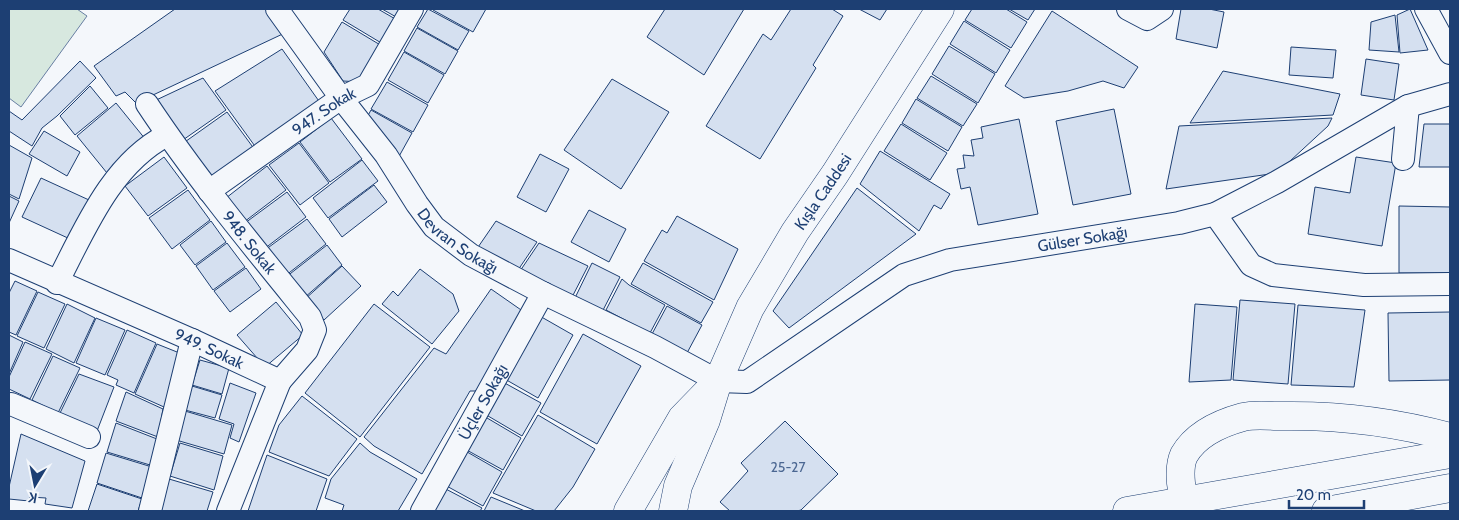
<svg xmlns="http://www.w3.org/2000/svg" width="1459" height="520" font-family="Cabin,sans-serif">
<rect width="100%" height="100%" fill="#f4f7fb"/>
<path fill="#d7e8df" stroke="#687fa3" d="M9,9H77L87,16L21,107L9,98Z"/>
<g fill="#d5e0f0" stroke="#1d3f73">
<path d="M175,9H272L289,31L136,103L125,92L116,96L94,66Z"/>
<path d="M350,9H378L397,20L383,44L343,20Z"/>
<path d="M382,9H404L398,18Z"/>
<path d="M428,9L469,31L458,50L417,27Z"/>
<path d="M433,9H486L473,32L433,10Z"/>
<path d="M665,9H744L704,75L647,37Z"/>
<path d="M791,9H832L843,16L813,65L816,68L760,159L706,126L763,34L771,40Z"/>
<path d="M859,9H887L880,20Z"/>
<path d="M972,9H1006L1027,22L1011,48L965,20Z"/>
<path d="M1009,9H1035L1028,20Z"/>
<path d="M1181,9H1209L1224,12L1217,48L1176,39Z"/>
<path d="M1410,9L1428,50L1400,53L1397,15Z"/>
<path d="M1052,11L1138,67L1124,88L1103,81L1068,91L1024,98L1005,86Z"/>
<path d="M1395,15L1399,52L1369,50L1371,22Z"/>
<path d="M964,21L1010,50L996,73L950,44Z"/>
<path d="M342,22L382,46L361,82L343,81L324,52Z"/>
<path d="M417,28L458,51L445,74L404,51Z"/>
<path d="M949,46L995,74L978,103L932,74Z"/>
<path d="M1291,47L1336,50L1333,78L1289,75Z"/>
<path d="M282,49L321,104L257,149L215,91Z"/>
<path d="M404,52L444,75L428,103L388,80Z"/>
<path d="M1366,59L1399,64L1394,100L1361,95Z"/>
<path d="M80,61L96,78L57,116L42,128L32,146L9,131V111L22,120Z"/>
<path d="M1223,71L1340,94L1333,115L1190,123Z"/>
<path d="M931,76L977,104L963,126L917,98Z"/>
<path d="M203,78L226,110L180,142L152,102Z"/>
<path d="M612,79L669,112L621,189L564,150Z"/>
<path d="M387,82L428,105L413,132L371,109Z"/>
<path d="M90,86L108,108L75,135L60,116Z"/>
<path d="M916,99L962,127L948,151L902,123Z"/>
<path d="M116,103L146,140L107,173L77,136Z"/>
<path d="M1114,109L1131,194L1073,205L1056,121Z"/>
<path d="M371,110L412,133L397,160L365,121Z"/>
<path d="M227,112L255,150L210,183L182,144Z"/>
<path d="M331,118L362,159L330,182L300,142Z"/>
<path d="M1332,118L1328,126L1277,173L1166,189L1179,126Z"/>
<path d="M1019,119L1038,214L978,225L970,187L961,189L957,169L965,168L963,155L974,156L971,140L983,138L981,127Z"/>
<path d="M901,124L947,153L930,180L884,151Z"/>
<path d="M1424,124H1450V167H1419Z"/>
<path d="M44,131L80,152L67,176L29,154Z"/>
<path d="M299,143L329,183L300,205L269,165Z"/>
<path d="M9,145L32,158L19,199L9,194Z"/>
<path d="M880,151L950,194L941,209L934,205L919,231L860,184Z"/>
<path d="M540,154L569,169L546,212L517,197Z"/>
<path d="M164,157L187,188L148,216L125,186Z"/>
<path d="M1356,157L1396,163L1382,246L1308,234L1315,187L1350,193Z"/>
<path d="M362,160L378,181L328,218L313,198Z"/>
<path d="M267,166L286,190L244,222L226,198Z"/>
<path d="M41,178L89,200L70,239L22,217Z"/>
<path d="M374,185L387,202L342,237L329,219Z"/>
<path d="M857,188L916,234L789,328L773,311Z"/>
<path d="M188,190L210,220L172,249L149,218Z"/>
<path d="M287,192L306,217L264,249L245,223Z"/>
<path d="M9,196L19,201L9,223Z"/>
<path d="M1399,206L1450,207V273H1399Z"/>
<path d="M589,210L626,229L609,262L571,242Z"/>
<path d="M677,216L738,249L714,300L644,261L662,230L667,233Z"/>
<path d="M307,219L326,244L285,276L265,250Z"/>
<path d="M211,221L226,242L195,265L180,245Z"/>
<path d="M496,221L537,242L516,273L474,253Z"/>
<path d="M227,243L245,267L213,290L196,266Z"/>
<path d="M539,243L588,266L570,301L518,274Z"/>
<path d="M327,245L342,265L304,298L286,277Z"/>
<path d="M592,263L620,277L600,316L573,302Z"/>
<path d="M643,263L713,302L701,323L631,284Z"/>
<path d="M342,266L361,286L324,320L305,299Z"/>
<path d="M246,268L261,289L230,312L214,291Z"/>
<path d="M420,269L453,294L459,311L432,344L382,304L393,291L398,296Z"/>
<path d="M622,279L629,285L665,305L650,333L606,310Z"/>
<path d="M15,281L37,291L16,335L9,332V293Z"/>
<path d="M491,289L524,312L476,391H470L422,474L374,446L364,437L434,348L446,354Z"/>
<path d="M38,292L65,304L44,348L17,336Z"/>
<path d="M1240,300L1295,304L1288,384L1233,380Z"/>
<path d="M276,302L303,335L265,367L237,335Z"/>
<path d="M67,304L95,318L74,363L46,349Z"/>
<path d="M374,304L430,347L360,437L305,393Z"/>
<path d="M1195,304L1237,307L1231,380L1189,382Z"/>
<path d="M1298,305L1365,310L1354,387L1291,385Z"/>
<path d="M667,306L702,325L687,353L652,334Z"/>
<path d="M1450,312V380L1389,381L1388,313Z"/>
<path d="M538,315L573,335L538,398L503,378Z"/>
<path d="M96,318L125,330L105,375L76,363Z"/>
<path d="M127,330L156,343L134,393L116,385L118,380L107,375Z"/>
<path d="M583,334L641,366L597,444L540,412Z"/>
<path d="M9,335L23,342L9,374Z"/>
<path d="M25,342L52,354L30,399L9,389V377Z"/>
<path d="M157,344L182,354L164,407L135,394Z"/>
<path d="M53,356L80,368L58,413L32,400Z"/>
<path d="M200,360L229,368L222,394L192,385Z"/>
<path d="M79,374L114,387L97,431L60,413Z"/>
<path d="M501,381L541,403L522,436L483,413Z"/>
<path d="M230,383L256,393L239,442L230,438L234,424L219,419Z"/>
<path d="M192,386L222,395L215,418L185,410Z"/>
<path d="M126,392L163,409L158,437L116,421Z"/>
<path d="M302,396L357,439L329,476L269,452L279,425Z"/>
<path d="M185,411L232,425L224,454L176,440Z"/>
<path d="M482,415L521,438L503,470L463,448Z"/>
<path d="M538,415L595,449L573,487L554,511H536L493,493Z"/>
<path d="M785,421L838,474L801,510L797,511H730L720,502L748,471L741,463Z"/>
<path d="M116,423L157,439L150,465L107,452Z"/>
<path d="M21,434L85,461L72,508L45,504L46,498L30,497L29,501L9,499V487Z"/>
<path d="M180,443L223,456L214,490L170,476Z"/>
<path d="M360,443L370,452L417,479L398,511H342L344,505L325,498L331,479Z"/>
<path d="M462,449L502,472L483,506L443,484Z"/>
<path d="M106,453L152,467L142,498L97,483Z"/>
<path d="M267,455L327,479L316,511H248Z"/>
<path d="M169,479L213,492L207,511H159Z"/>
<path d="M97,484L142,499L138,511H88Z"/>
<path d="M442,487L482,508L480,511H429Z"/>
<path d="M491,497L525,511H484Z"/>
</g>
<g fill="none" stroke-linecap="round" stroke-linejoin="round">
<g stroke="#1d3f73" stroke-width="24">
<g id="street">
<path id="s1" d="M277,9L341,98L386,155L417,204L434,227L471,255L543,293L655,347L718,381L747,382L904,275L950,260L1179,223L1215,214L1277,182L1408,106L1450,94"/>
<path d="M1128,9L1147,19L1162,9"/>
<path d="M1426,9L1450,53"/>
<path id="s2" d="M147,104C196,178 254,248 310,317L315,330L307,350L280,381"/>
<path d="M1403,159L1408,106"/>
<path id="s3" d="M209,191L341,98L368,85L412,9"/>
<path d="M1215,214L1251,265L1273,275L1364,285L1450,284"/>
<path id="s4" d="M9,260L192,340L280,381L228,511"/>
<path d="M57,283C85,229 111,164 167,135"/>
<path d="M11,404L89,437"/>
<path d="M150,511L192,340"/>
<path id="s5" d="M422,511L543,293"/>
</g>
</g>
<g stroke="#1d3f73" stroke-width="29">
<g id="secondary">
<path d="M628,511L682,418L715,384"/>
<path id="s6" d="M673,511L678,486L706,420L718,381L750,308L795,232L835,174L940,9"/>
<path d="M1127,511L1450,454"/>
<path d="M1187,511C1182,496 1177,470 1184,455C1196,434 1221,423 1243,417C1255,414 1269,416 1281,416C1338,415 1395,422 1450,437"/>
<path d="M1326,511L1450,488"/>
</g>
</g>
<use href="#street" stroke="#f4f7fb" stroke-width="22"/>
<use href="#secondary" stroke="#f4f7fb" stroke-width="28"/>
</g>
<g text-anchor="middle" stroke-width="4" stroke-linejoin="round" paint-order="stroke">
<g font-size="14" fill="#4b6792">
<text x="788" y="472">25-27</text>
</g>
<g font-size="16" fill="#1d3f73" stroke="#f4f7fb">
<text dy="6" stroke="none"><textPath href="#s3" startOffset="140">947. Sokak</textPath></text>
<text dy="6" stroke="none"><textPath href="#s6" startOffset="355">Kışla Caddesi</textPath></text>
<text dy="6" stroke="none"><textPath href="#s1" startOffset="296">Devran Sokağı</textPath></text>
<text dy="6" stroke="none"><textPath href="#s1" startOffset="994">Gülser Sokağı</textPath></text>
<text dy="6" stroke="none"><textPath href="#s2" startOffset="172">948. Sokak</textPath></text>
<text dy="6" stroke="none"><textPath href="#s4" startOffset="219">949. Sokak</textPath></text>
<text dy="6" stroke="none"><textPath href="#s5" startOffset="125">Üçler Sokağı</textPath></text>
</g>
</g>
<rect width="1459" height="520" fill="none" stroke="#1d3f73" stroke-width="20"/>
<g transform="translate(35 485) rotate(190)" stroke="#f4f7fb" stroke-width="4" paint-order="stroke">
<path d="M0-4L9 19L0 12L-9 19Z" fill="#1d3f73"/>
<text y="-8" font-size="14" font-weight="bold" text-anchor="middle" fill="#1d3f73">K</text>
</g>
<path d="M1289 500v8h75v-8" fill="none" stroke="#1d3f73" stroke-width="2.5"/>
<text x="1296" y="500" font-size="15" fill="#1d3f73" stroke="#f4f7fb" stroke-width="4" paint-order="stroke">20 m</text>
</svg>
